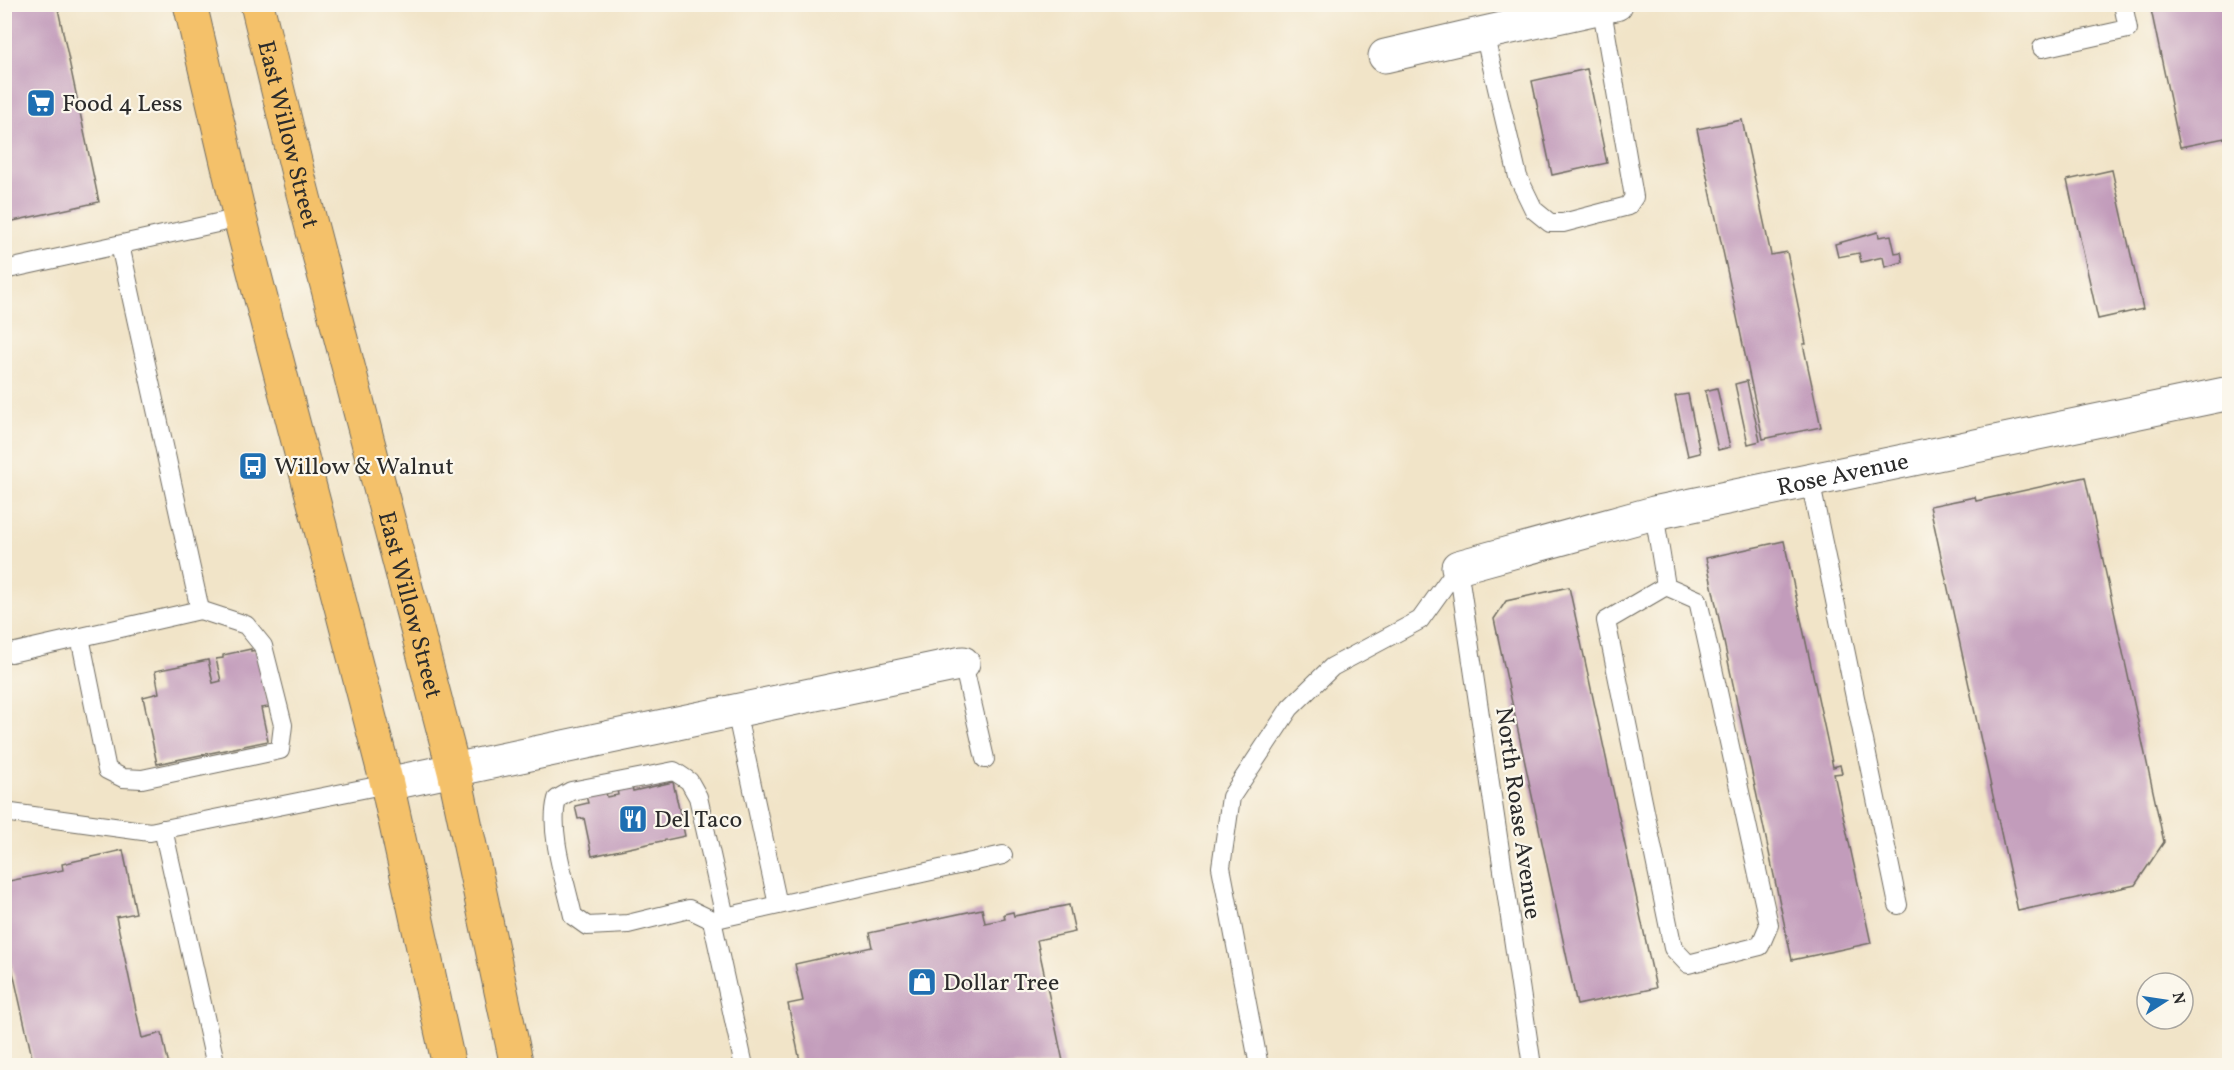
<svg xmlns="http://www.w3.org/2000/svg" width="2234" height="1070" font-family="Vollkorn,serif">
<rect width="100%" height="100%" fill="#fbf7ec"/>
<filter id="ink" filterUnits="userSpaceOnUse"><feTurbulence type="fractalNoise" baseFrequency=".0167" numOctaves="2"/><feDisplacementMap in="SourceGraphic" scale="12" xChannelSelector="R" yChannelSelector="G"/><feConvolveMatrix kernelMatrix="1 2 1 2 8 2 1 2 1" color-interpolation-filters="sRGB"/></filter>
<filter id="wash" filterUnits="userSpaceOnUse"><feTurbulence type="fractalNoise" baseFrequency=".008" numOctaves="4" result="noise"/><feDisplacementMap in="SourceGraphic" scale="24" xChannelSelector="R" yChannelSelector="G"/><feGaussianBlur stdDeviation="1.35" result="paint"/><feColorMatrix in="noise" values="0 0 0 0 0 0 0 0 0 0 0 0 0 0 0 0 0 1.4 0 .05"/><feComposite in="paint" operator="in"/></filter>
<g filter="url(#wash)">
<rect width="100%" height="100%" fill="#f1e4c8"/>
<g id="blocks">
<g fill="#c29cbb">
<path d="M4,4H57L99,202L4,223Z"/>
<path d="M2150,5H2230V137L2180,147Z"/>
<path d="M1587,69L1607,163L1552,175L1532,81Z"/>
<path d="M1742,120L1771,255L1787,252L1806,344H1803L1821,427L1763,439L1697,129Z"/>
<path d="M2112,170L2143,309L2098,319L2067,180Z"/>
<path d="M1878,232L1879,237L1891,235L1895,253L1901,252L1903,262L1885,267L1883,257L1861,262L1859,253L1838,257L1835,244Z"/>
<path d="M1747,381L1760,441L1748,444L1735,384Z"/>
<path d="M1717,388L1730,447L1718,450L1705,391Z"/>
<path d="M1688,394L1700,453L1688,456L1675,396Z"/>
<path d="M2085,477L2164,842L2135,885L2018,911L1930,506L1975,497L1976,501Z"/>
<path d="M1784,541L1833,767L1840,765L1842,773L1834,774L1871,943L1792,960L1706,558Z"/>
<path d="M1569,587L1656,988L1577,1005L1494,619L1506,601Z"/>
<path d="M251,649V651L257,650L269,707L261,708L268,741L157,764L143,697L159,693L155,671L208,660L213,683L221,681L216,659L223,658V655Z"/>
<path d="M631,781L633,791L673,782L685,836L592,856L584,818L578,819L575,806L588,803L586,796L606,792L607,797L618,795L616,784Z"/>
<path d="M123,850L136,913L116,917L142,1038L162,1033L169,1066H34L4,932V882L63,870L62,864Z"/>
<path d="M1069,905L1075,932L1037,940L1064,1066H801L788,1004L803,1001L795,964L872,947L869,933L982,909L985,923L1005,919L1004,914L1013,912L1014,916Z"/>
</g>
</g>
</g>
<g filter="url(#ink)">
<use href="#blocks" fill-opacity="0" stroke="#706c62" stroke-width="1.5"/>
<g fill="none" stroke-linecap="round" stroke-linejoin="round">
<g stroke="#706c62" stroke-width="20">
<g id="lane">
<path d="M1484,33L1518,177L1534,210L1550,223H1563L1628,206L1634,197L1601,4"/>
<path d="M2042,48L2128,29L2123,4"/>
<path d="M4,270L240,218"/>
<path d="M1810,480L1898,905"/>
<path d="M1654,513L1666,586L1606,621L1673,948L1688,964L1760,946L1769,925L1698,600L1666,586"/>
<path d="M1458,567L1532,1066"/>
<path d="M80,637L107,770L123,778L142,779L280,750L283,725L263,646L246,625L200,610"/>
<path d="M11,653L200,610L120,245"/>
<path d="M963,663L985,759"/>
<path d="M736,711L778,905"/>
<path d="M4,812L150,832L387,784"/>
<path d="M163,829L216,1066"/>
<path d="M725,917L698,797L689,781L674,771L664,773L571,791L557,799C548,832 566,883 573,916L587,926L628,924L689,909L712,920L725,917L1003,855"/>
<path d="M712,920L744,1066"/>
<path d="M1259,1066L1221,867L1231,797L1290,708L1332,667L1420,620L1458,567"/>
</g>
</g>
<g stroke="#706c62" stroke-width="35">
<g id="street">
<path d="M1385,56L1484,33L1616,4"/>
<path id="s1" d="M1458,567L1654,513L2230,393"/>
<path d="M387,784L963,663"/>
</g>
</g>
<g stroke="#706c62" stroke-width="35">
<g id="primary">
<path d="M190,4L240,218L387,784L449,1066"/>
<path id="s2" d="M257,4L301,186L454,771L517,1066"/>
</g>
</g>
<use href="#lane" stroke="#fff" stroke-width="18"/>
<use href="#street" stroke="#fff" stroke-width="33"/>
<use href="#primary" stroke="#f4c16a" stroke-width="33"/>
</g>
</g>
<defs>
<g id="supermarket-square" transform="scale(1.5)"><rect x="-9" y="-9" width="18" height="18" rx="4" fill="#1f6fb2" stroke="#fbf7ec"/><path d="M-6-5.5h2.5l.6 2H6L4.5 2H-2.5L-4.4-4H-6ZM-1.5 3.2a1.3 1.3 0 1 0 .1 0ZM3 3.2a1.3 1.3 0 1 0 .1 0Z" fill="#fff"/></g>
<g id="bus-square" transform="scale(1.5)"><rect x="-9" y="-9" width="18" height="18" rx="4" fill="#1f6fb2" stroke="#fbf7ec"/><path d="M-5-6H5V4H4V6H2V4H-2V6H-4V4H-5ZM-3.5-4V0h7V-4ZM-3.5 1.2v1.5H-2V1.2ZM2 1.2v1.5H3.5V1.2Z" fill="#fff"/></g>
<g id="restaurant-square" transform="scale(1.5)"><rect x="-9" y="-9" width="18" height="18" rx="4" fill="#1f6fb2" stroke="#fbf7ec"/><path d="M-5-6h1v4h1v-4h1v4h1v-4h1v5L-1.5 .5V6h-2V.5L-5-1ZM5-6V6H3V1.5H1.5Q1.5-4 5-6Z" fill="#fff"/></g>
<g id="shop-square" transform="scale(1.5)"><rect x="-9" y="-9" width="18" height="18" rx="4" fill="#1f6fb2" stroke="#fbf7ec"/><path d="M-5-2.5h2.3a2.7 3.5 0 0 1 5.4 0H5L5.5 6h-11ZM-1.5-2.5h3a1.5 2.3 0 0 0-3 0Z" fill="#fff"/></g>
</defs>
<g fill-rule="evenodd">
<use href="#supermarket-square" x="41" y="103"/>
<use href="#bus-square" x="253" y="466"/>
<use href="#restaurant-square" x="633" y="819"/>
<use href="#shop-square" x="922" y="982"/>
</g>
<g text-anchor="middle" stroke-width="4.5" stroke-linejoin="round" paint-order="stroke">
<g font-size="24" fill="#2b2b2b" stroke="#fbf7ec" text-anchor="start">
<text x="62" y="111">Food 4 Less</text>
<text x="274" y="474">Willow &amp; Walnut</text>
<text x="654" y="827">Del Taco</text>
<text x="943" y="990">Dollar Tree</text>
</g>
<g font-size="24" fill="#2b2b2b" stroke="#fbf7ec">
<text dy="8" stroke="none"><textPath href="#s2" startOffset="134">East Willow Street</textPath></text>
<text dy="8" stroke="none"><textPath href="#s1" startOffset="396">Rose Avenue</textPath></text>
<text dy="8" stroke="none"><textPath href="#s2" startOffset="620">East Willow Street</textPath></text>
<text transform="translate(1519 813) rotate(82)" y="8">North Roase Avenue</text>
</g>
</g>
<rect width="2234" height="1070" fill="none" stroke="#fbf7ec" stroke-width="24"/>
<g transform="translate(2165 1001) rotate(78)"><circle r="28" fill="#fbf7ec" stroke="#a8a59f" stroke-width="1.5"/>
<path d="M0-4.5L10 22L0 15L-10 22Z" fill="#1f6fb2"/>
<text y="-9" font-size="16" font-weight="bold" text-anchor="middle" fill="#2b2b2b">N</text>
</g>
</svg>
